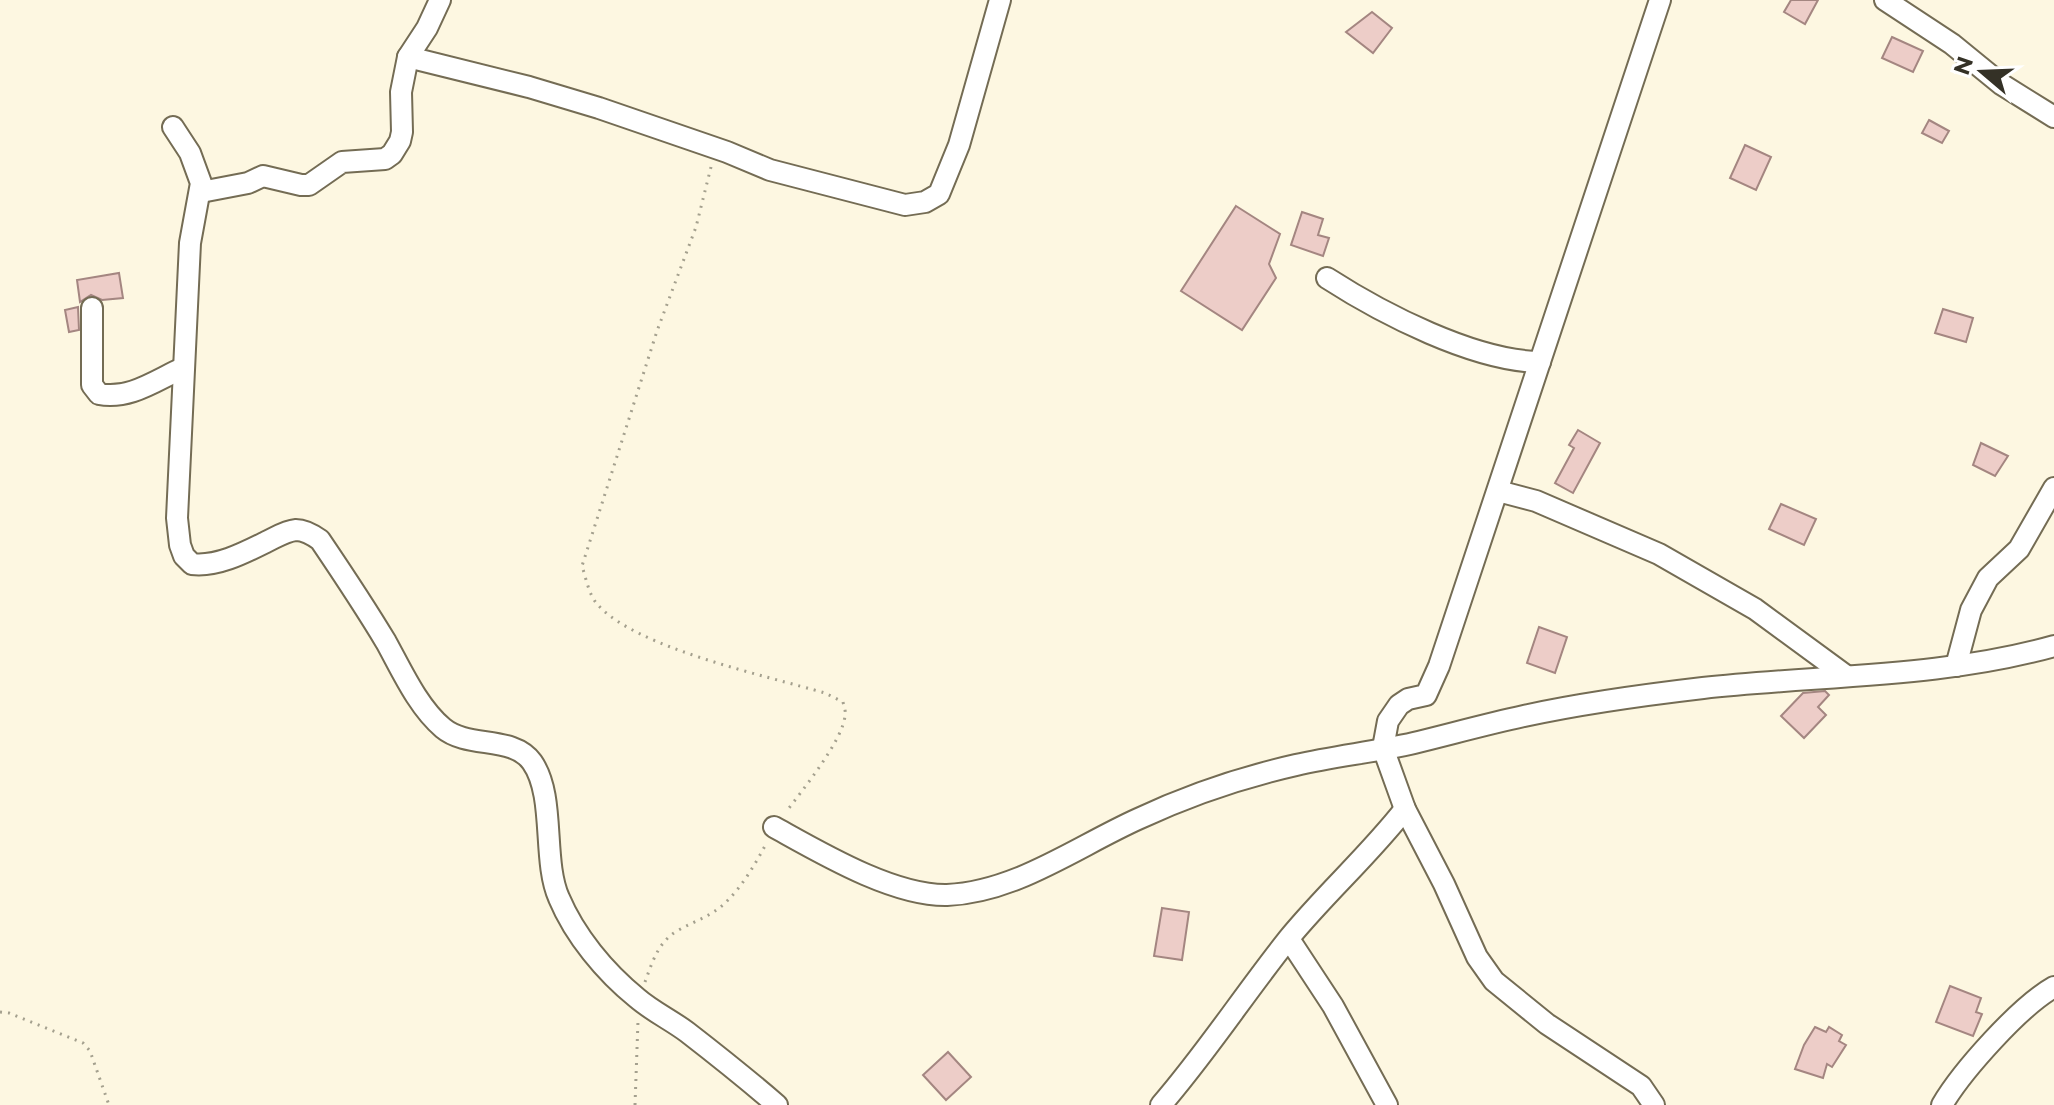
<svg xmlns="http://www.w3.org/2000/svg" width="2054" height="1105" font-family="Montserrat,sans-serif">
<rect width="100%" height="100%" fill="#fdf7e1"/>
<g fill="#edcdc8" stroke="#a48681" stroke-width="2">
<path d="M1791,0H1818L1805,24L1784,12Z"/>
<path d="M1372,12L1392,28L1373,53L1346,32Z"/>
<path d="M1892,37L1923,51L1913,72L1882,58Z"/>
<path d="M1929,120L1949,131L1942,143L1922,133Z"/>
<path d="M1745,145L1771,157L1756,190L1730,178Z"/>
<path d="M1236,206L1280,234L1269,264L1276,278L1242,330L1181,291Z"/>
<path d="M1302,212L1323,219L1318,235L1329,238L1323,256L1291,245Z"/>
<path d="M119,273L123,298L102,300L91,295L80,302L77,280Z"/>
<path d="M78,307L79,330L69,332L65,310Z"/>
<path d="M1943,309L1973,318L1966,342L1935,333Z"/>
<path d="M1578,430L1600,443L1573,493L1555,483L1574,448L1569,445Z"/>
<path d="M1981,443L2008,456L1995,476L1973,465Z"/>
<path d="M1781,504L1816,519L1804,545L1769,529Z"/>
<path d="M1539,627L1567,637L1555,673L1527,663Z"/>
<path d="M1825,691L1829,695L1818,707L1826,715L1804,738L1781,716L1803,693Z"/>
<path d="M1162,908L1189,912L1182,960L1154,956Z"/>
<path d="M1950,986L1981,998L1976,1012L1982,1014L1973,1036L1936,1022Z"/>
<path d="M1815,1027L1826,1032L1829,1027L1842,1035L1839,1041L1846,1045L1832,1067L1827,1064L1823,1078L1795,1069L1804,1045Z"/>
<path d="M948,1052L971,1077L946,1100L923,1075Z"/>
</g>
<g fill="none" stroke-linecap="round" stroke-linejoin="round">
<g stroke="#746c54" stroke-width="24">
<g id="street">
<path d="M1885,0L1952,44L2001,84L2054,117"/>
<path d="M408,57L529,87L599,108L727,152L770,170L905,205L925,202L939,194L959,145L1000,0"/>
<path d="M173,127L190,153L201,183L190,243L177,518L180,545L184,556L192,564C217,567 244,553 266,542C275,538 285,531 296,530C305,530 313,535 320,540C343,574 365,607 386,642C402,671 418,707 443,728C468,749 513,735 532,762C556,796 542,860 559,898C575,936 605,972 637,998C652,1011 671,1020 687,1032C718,1056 748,1080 777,1105"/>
<path d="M201,192L248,183L263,176L301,185H309L342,162L385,159L392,154L400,141L402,132L401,92L408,57L427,28L440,0"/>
<path d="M1327,278C1383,314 1474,361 1540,362"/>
<path d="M92,308V385L99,394C130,400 156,380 183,368"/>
<path d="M1498,491L1536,501L1659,554L1755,609L1845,675"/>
<path d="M1956,666L1971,610L1988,578L2019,549L2054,488"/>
<path d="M774,827C821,853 893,896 947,895C1016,892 1076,847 1138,819C1187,796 1243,777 1296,765C1335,756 1375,752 1414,743C1451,734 1487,724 1524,716C1583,703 1643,695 1703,688C1819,675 1941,678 2054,646"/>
<path d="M1289,939L1333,1006L1387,1105"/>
<path d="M1161,1105C1207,1052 1245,993 1289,938C1326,893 1369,855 1405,809"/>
<path d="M1654,1105L1641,1086L1547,1024L1494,981L1477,957L1444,884L1405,809L1383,748L1388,721L1399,705L1408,699L1426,695L1439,666L1660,0"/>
<path d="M1942,1105C1962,1071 2020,1006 2054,987"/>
</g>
</g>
<g stroke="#a4a08e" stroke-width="3" stroke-dasharray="2 6" stroke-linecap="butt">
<path d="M711,167L696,227L657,331L582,566C586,578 589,596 598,605C636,648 767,676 825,693L843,702C844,707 846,711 845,715C844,739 801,792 786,812"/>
<path d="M645,982C652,963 658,942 677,931C694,921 710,917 725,903C742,887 756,863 767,842"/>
<path d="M0,1012L9,1013L83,1043L90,1051L109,1105"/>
<path d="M635,1105L638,1021"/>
</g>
<use href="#street" stroke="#fff" stroke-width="20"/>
</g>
<g transform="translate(1982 72) rotate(289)" stroke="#ffffff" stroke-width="6" paint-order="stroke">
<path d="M0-6L14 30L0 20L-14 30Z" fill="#343126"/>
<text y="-12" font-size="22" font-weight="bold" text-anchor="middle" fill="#343126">N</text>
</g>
</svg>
